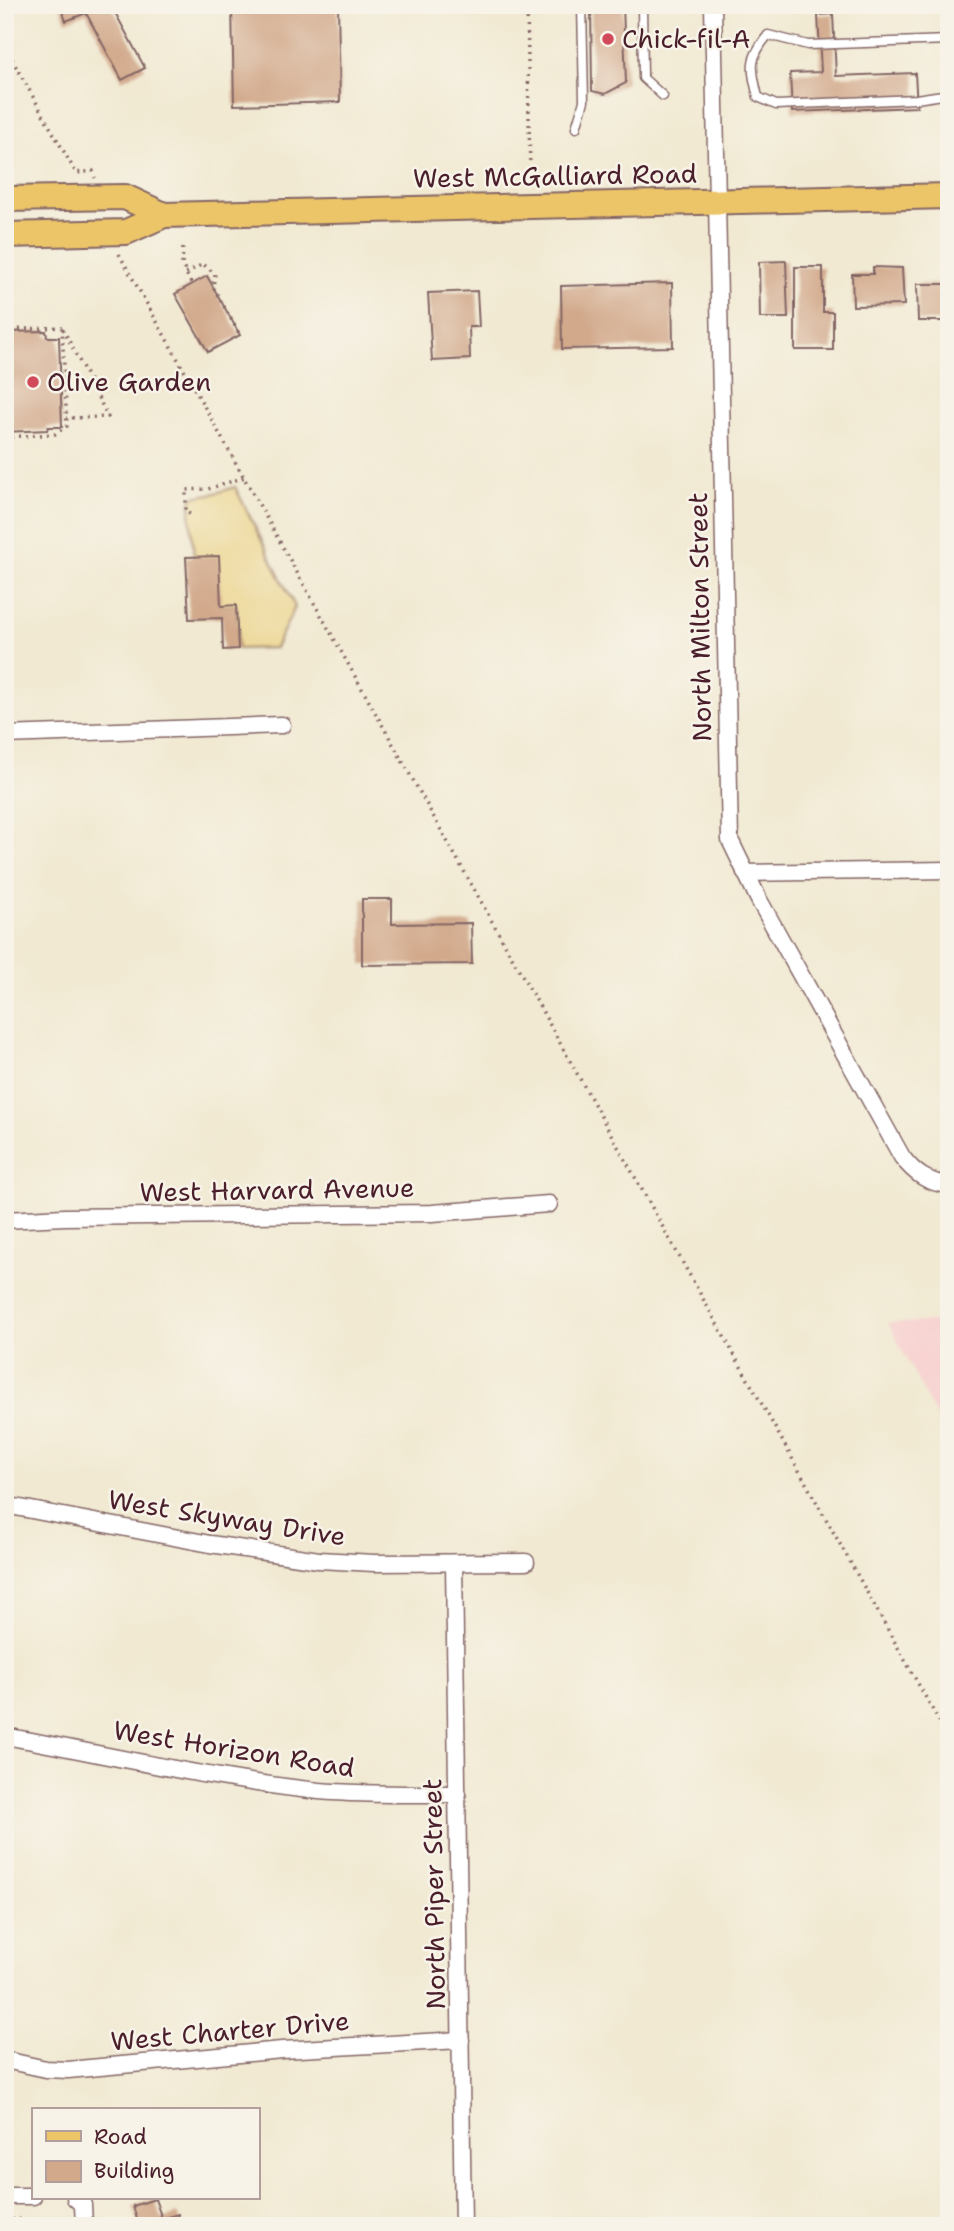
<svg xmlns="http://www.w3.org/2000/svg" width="954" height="2231" font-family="'Shantell Sans',sans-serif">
<rect width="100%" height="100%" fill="#f7f3e8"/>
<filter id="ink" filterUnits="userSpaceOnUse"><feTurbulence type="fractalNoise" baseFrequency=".0143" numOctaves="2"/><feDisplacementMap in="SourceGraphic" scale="14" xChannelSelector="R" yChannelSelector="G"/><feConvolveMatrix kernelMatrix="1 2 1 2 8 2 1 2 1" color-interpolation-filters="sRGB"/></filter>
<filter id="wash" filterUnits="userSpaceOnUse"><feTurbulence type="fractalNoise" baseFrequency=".00686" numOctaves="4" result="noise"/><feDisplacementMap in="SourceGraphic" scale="28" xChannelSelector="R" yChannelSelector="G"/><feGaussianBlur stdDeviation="1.57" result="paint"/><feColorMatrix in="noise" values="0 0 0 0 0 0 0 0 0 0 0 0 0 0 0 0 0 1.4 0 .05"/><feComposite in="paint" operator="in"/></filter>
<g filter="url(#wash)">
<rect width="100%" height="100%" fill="#f1e9d2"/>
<path fill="#f7d0cf" d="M949,1322V1441L888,1323Z"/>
<path fill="#eeda9e" stroke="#9c7c64" stroke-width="2" d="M235,487L295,607L275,648L238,649L236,605L221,606L194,557L190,514L192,497L216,493Z"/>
<g id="blocks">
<g fill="#d2a98b">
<path d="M60,5H111L145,68L122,80L86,13L66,21Z"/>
<path d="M232,5H338L340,102L234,105Z"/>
<path d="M591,5H623L626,83L605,94L592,91Z"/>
<path d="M833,14L836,76L915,73L917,107L792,112L790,73L821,72L818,15Z"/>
<path d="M786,261L788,318H760L759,262Z"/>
<path d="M795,267H823V312H833V350H795Z"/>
<path d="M873,267L902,268L904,305L853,306L852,274H873Z"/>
<path d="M207,276L240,335L208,352L175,294Z"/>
<path d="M672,283L673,347L562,349L561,286Z"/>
<path d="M917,284H949V321H918Z"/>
<path d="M477,291L479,327H469L470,359L432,361L428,293Z"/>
<path d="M46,331L47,337H59L62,427H48L47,430L5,432V332Z"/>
<path d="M219,556L221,606L236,605L238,649L223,650L222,618L189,619L186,557Z"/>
<path d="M362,899H392V924L471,923L472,964L362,965Z"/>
<path d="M155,2199L162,2219L178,2214L182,2226H139L133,2206Z"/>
</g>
</g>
</g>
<g filter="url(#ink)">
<use href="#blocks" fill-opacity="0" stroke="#846665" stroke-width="2"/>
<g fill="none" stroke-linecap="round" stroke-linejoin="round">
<g stroke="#846665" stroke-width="11">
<g id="service">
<path d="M642,5L643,78L663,96"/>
<path d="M949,40L808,45L768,35C748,59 751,68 758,97L776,105L916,99L949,94"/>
<path d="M576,128L584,101L582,5"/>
</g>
</g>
<g stroke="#846665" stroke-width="19">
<g id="minor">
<path d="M713,5L730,840L759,900L902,1157C915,1174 928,1183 949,1185"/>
<path d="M5,735L282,725"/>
<path d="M745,873L949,870"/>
<path d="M5,1220L64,1217L432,1213L549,1204"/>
<path d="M5,1505L210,1544L319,1560L374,1563L526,1562"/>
<path d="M454,1563L463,2226"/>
<path d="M5,1736C109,1755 214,1780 319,1791C365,1795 412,1794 458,1794"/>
<path d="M5,2060L46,2069L68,2070L282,2050L461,2040"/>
<path d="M5,2196H33"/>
<path d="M75,2198L83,2205L84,2226"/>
</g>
</g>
<g stroke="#846665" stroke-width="28">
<g id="primary">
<path d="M5,199L125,197L164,215"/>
<path d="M5,235L126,232L164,215L949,196"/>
</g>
</g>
<g stroke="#846665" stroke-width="3.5" stroke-dasharray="2 5" stroke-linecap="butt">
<path d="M527,5L530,173"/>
<path d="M5,47L76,173L93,171L95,178"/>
<path d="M183,248L182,265L192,285"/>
<path d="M119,254L949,1739"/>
<path d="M186,273L203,264L215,274L213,287L240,335"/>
<path d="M63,329L108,417L66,418"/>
<path d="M5,330L62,327"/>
<path d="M5,437L55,434L67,426L62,327"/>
<path d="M190,514L186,512V490L208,489L245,477"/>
<path d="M5,2220L19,2219V2226"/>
</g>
<use href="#service" stroke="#fff" stroke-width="8"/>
<use href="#minor" stroke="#fff" stroke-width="16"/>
<use href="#primary" stroke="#edc569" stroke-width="24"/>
</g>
</g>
<g fill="#d1495b" stroke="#f7f3e8" stroke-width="2.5">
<circle cx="608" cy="39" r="7"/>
<circle cx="33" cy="382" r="7"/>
</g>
<g text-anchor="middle" stroke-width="5" stroke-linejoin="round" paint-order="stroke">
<g font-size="26" fill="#4a1f2b" stroke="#f7f3e8" text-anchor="start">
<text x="622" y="48">Chick-fil-A</text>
<text x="47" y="391">Olive Garden</text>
</g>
<g font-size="26" fill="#4a1f2b" stroke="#f7f3e8">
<text transform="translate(555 176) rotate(-1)" y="9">West McGalliard Road</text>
<text transform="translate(700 617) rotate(-91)" y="9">North Milton Street</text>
<text transform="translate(277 1190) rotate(-1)" y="9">West Harvard Avenue</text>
<text transform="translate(227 1518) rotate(9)" y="9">West Skyway Drive</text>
<text transform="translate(234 1749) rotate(9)" y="9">West Horizon Road</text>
<text transform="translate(434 1894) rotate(-91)" y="9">North Piper Street</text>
<text transform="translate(230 2031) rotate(-5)" y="9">West Charter Drive</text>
</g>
</g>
<rect width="954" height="2231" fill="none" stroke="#f7f3e8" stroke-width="28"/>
<rect x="32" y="2108" width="228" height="91" fill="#f7f3e8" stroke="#b29e9c" stroke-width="2"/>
<rect x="46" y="2131" width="35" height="10" fill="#edc569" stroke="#b29e9c" stroke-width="2"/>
<text x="94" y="2144" font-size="21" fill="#4a1f2b">Road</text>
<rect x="46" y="2161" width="35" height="21" fill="#d2a98b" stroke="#b29e9c" stroke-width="2"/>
<text x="94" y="2178" font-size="21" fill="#4a1f2b">Building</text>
</svg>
